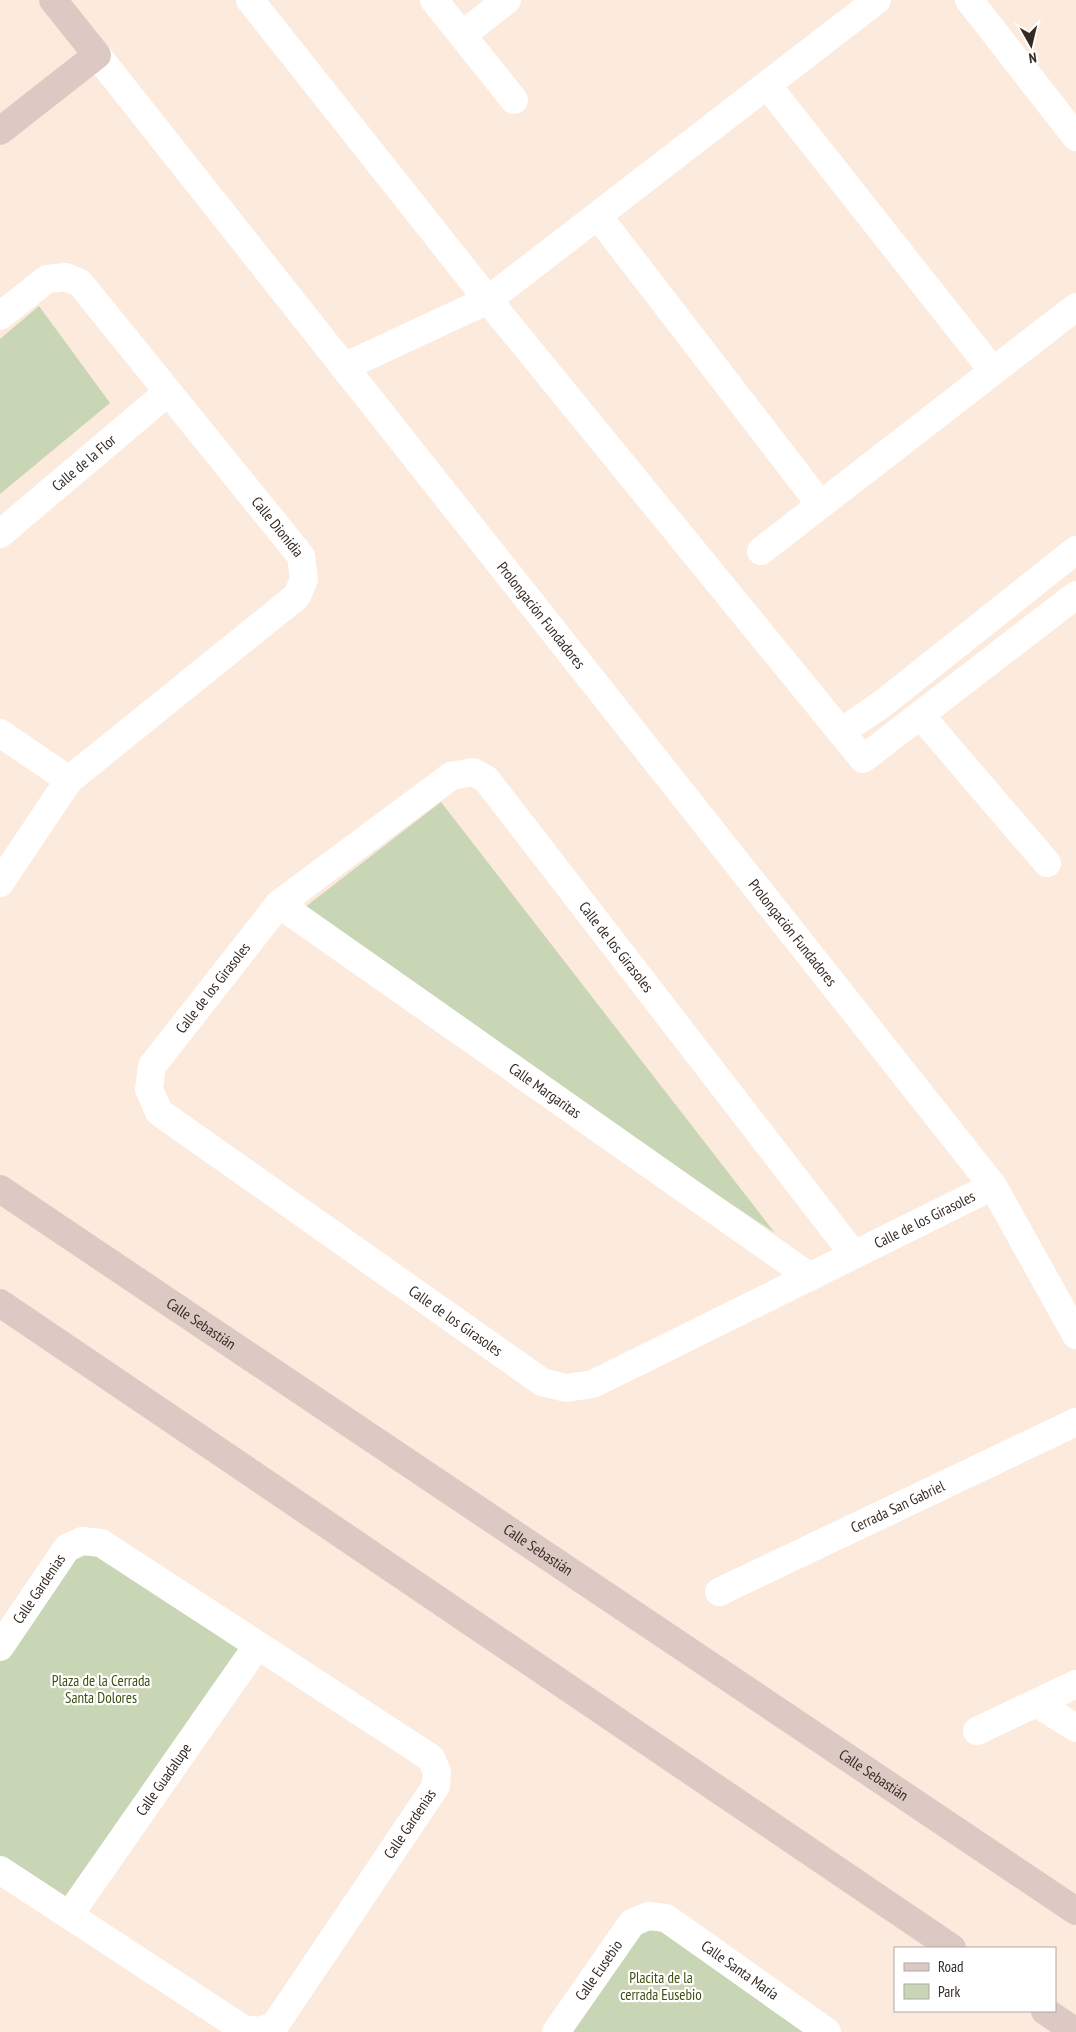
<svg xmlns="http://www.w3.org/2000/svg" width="1076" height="2032" font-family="'PT Sans Narrow',sans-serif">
<rect width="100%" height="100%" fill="#fceadd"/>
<g fill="#c9d6b5">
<path d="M39,306L110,403L0,494V339Z"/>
<path d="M441,802L775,1233L296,914Z"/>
<path d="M81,1543L256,1645L69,1913L0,1869V1657Z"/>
<path d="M648,1922L809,2032H569Z"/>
</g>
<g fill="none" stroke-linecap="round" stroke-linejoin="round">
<g stroke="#fff" stroke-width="28">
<path d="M250,0L488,300L863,759L1076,595"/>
<path d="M434,0L514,100"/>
<path d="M969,0L1076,137"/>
<path d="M462,35L507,0"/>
<path id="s1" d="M97,55L993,1186L1076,1335"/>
<path d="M767,85L993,371"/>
<path d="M598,216L820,504"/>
<path id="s2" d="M0,316L47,279L66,277L80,283L301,556L304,579L297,596L69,780L0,883"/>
<path d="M344,367L488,300L877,0"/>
<path id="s3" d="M0,534L168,392"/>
<path d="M761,551L1076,307"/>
<path d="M921,716L1047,863"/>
<path d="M841,732L882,704L1076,550"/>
<path d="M0,733L69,780"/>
<path id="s4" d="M279,904L810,1277"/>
<path id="s5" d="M854,1255L486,779L473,772L451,776L279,904L152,1066L149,1089L159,1112L542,1382L566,1388L593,1384L993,1186"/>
<path id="s6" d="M719,1592L1076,1422"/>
<path id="s7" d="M0,1647L67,1548L82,1541L101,1543L431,1758L437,1772L436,1786L275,2025L260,2031L243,2029L0,1870"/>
<path d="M1036,1703L1076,1728"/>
<path d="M977,1731L1076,1684"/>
<path id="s8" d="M70,1914L257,1646"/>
<path id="s9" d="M556,2032L632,1923L648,1916L666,1918L827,2032"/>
</g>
<g stroke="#ddc9c3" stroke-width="28">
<path d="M0,131L97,55L53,0"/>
<path id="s10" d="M0,1189L1076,1911"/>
<path d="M0,1303L952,1948"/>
<path d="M1045,2011L1076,2032"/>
</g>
</g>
<g text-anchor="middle" stroke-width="4.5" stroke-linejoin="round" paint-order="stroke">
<g font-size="15" fill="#342b25" stroke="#fff">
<text dy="5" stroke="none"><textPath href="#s3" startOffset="110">Calle de la Flor</textPath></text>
<text dy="5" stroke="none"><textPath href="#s2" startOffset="408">Calle Dionidia</textPath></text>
<text dy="5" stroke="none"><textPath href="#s1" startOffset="715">Prolongación Fundadores</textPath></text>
<text dy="5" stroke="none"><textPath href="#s1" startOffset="1120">Prolongación Fundadores</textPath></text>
<text transform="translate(616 947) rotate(52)" y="5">Calle de los Girasoles</text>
<text transform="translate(213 988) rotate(-52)" y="5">Calle de los Girasoles</text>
<text dy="5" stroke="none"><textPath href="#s4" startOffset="325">Calle Margaritas</textPath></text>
<text dy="5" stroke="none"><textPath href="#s5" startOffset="1998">Calle de los Girasoles</textPath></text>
<text dy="5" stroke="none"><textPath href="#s5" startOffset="1470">Calle de los Girasoles</textPath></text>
<text dy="5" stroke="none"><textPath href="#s10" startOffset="242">Calle Sebastián</textPath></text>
<text dy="5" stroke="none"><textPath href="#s6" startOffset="198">Cerrada San Gabriel</textPath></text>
<text dy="5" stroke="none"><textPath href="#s10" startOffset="648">Calle Sebastián</textPath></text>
<text dy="5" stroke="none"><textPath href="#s7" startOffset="70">Calle Gardenias</textPath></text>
<text dy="5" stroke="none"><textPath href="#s10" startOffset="1052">Calle Sebastián</textPath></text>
<text dy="5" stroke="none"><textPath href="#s8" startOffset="164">Calle Guadalupe</textPath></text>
<text transform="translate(410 1824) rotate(-56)" y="5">Calle Gardenias</text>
<text dy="5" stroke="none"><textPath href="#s9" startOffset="75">Calle Eusebio</textPath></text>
<text dy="5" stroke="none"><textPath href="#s9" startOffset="259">Calle Santa María</textPath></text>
</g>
<g font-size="15" fill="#3c500f" stroke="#fff">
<text x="101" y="1686">Plaza de la Cerrada<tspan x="101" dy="17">Santa Dolores</tspan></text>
<text x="661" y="1983">Placita de la<tspan x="661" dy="17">cerrada Eusebio</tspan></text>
</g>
</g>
<rect x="894" y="1947" width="162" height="65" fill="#ffffff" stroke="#aeaaa8"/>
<rect x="904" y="1963" width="25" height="8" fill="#ddc9c3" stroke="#aeaaa8"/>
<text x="938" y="1972" font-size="15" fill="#342b25">Road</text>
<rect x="904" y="1984" width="25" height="15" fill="#c9d6b5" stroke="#aeaaa8"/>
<text x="938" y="1997" font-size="15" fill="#342b25">Park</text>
<g transform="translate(1031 45) rotate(172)" stroke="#ffffff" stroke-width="4" paint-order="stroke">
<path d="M0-4L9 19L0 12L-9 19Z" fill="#342b25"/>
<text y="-8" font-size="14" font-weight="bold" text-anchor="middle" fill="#342b25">N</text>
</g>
</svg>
